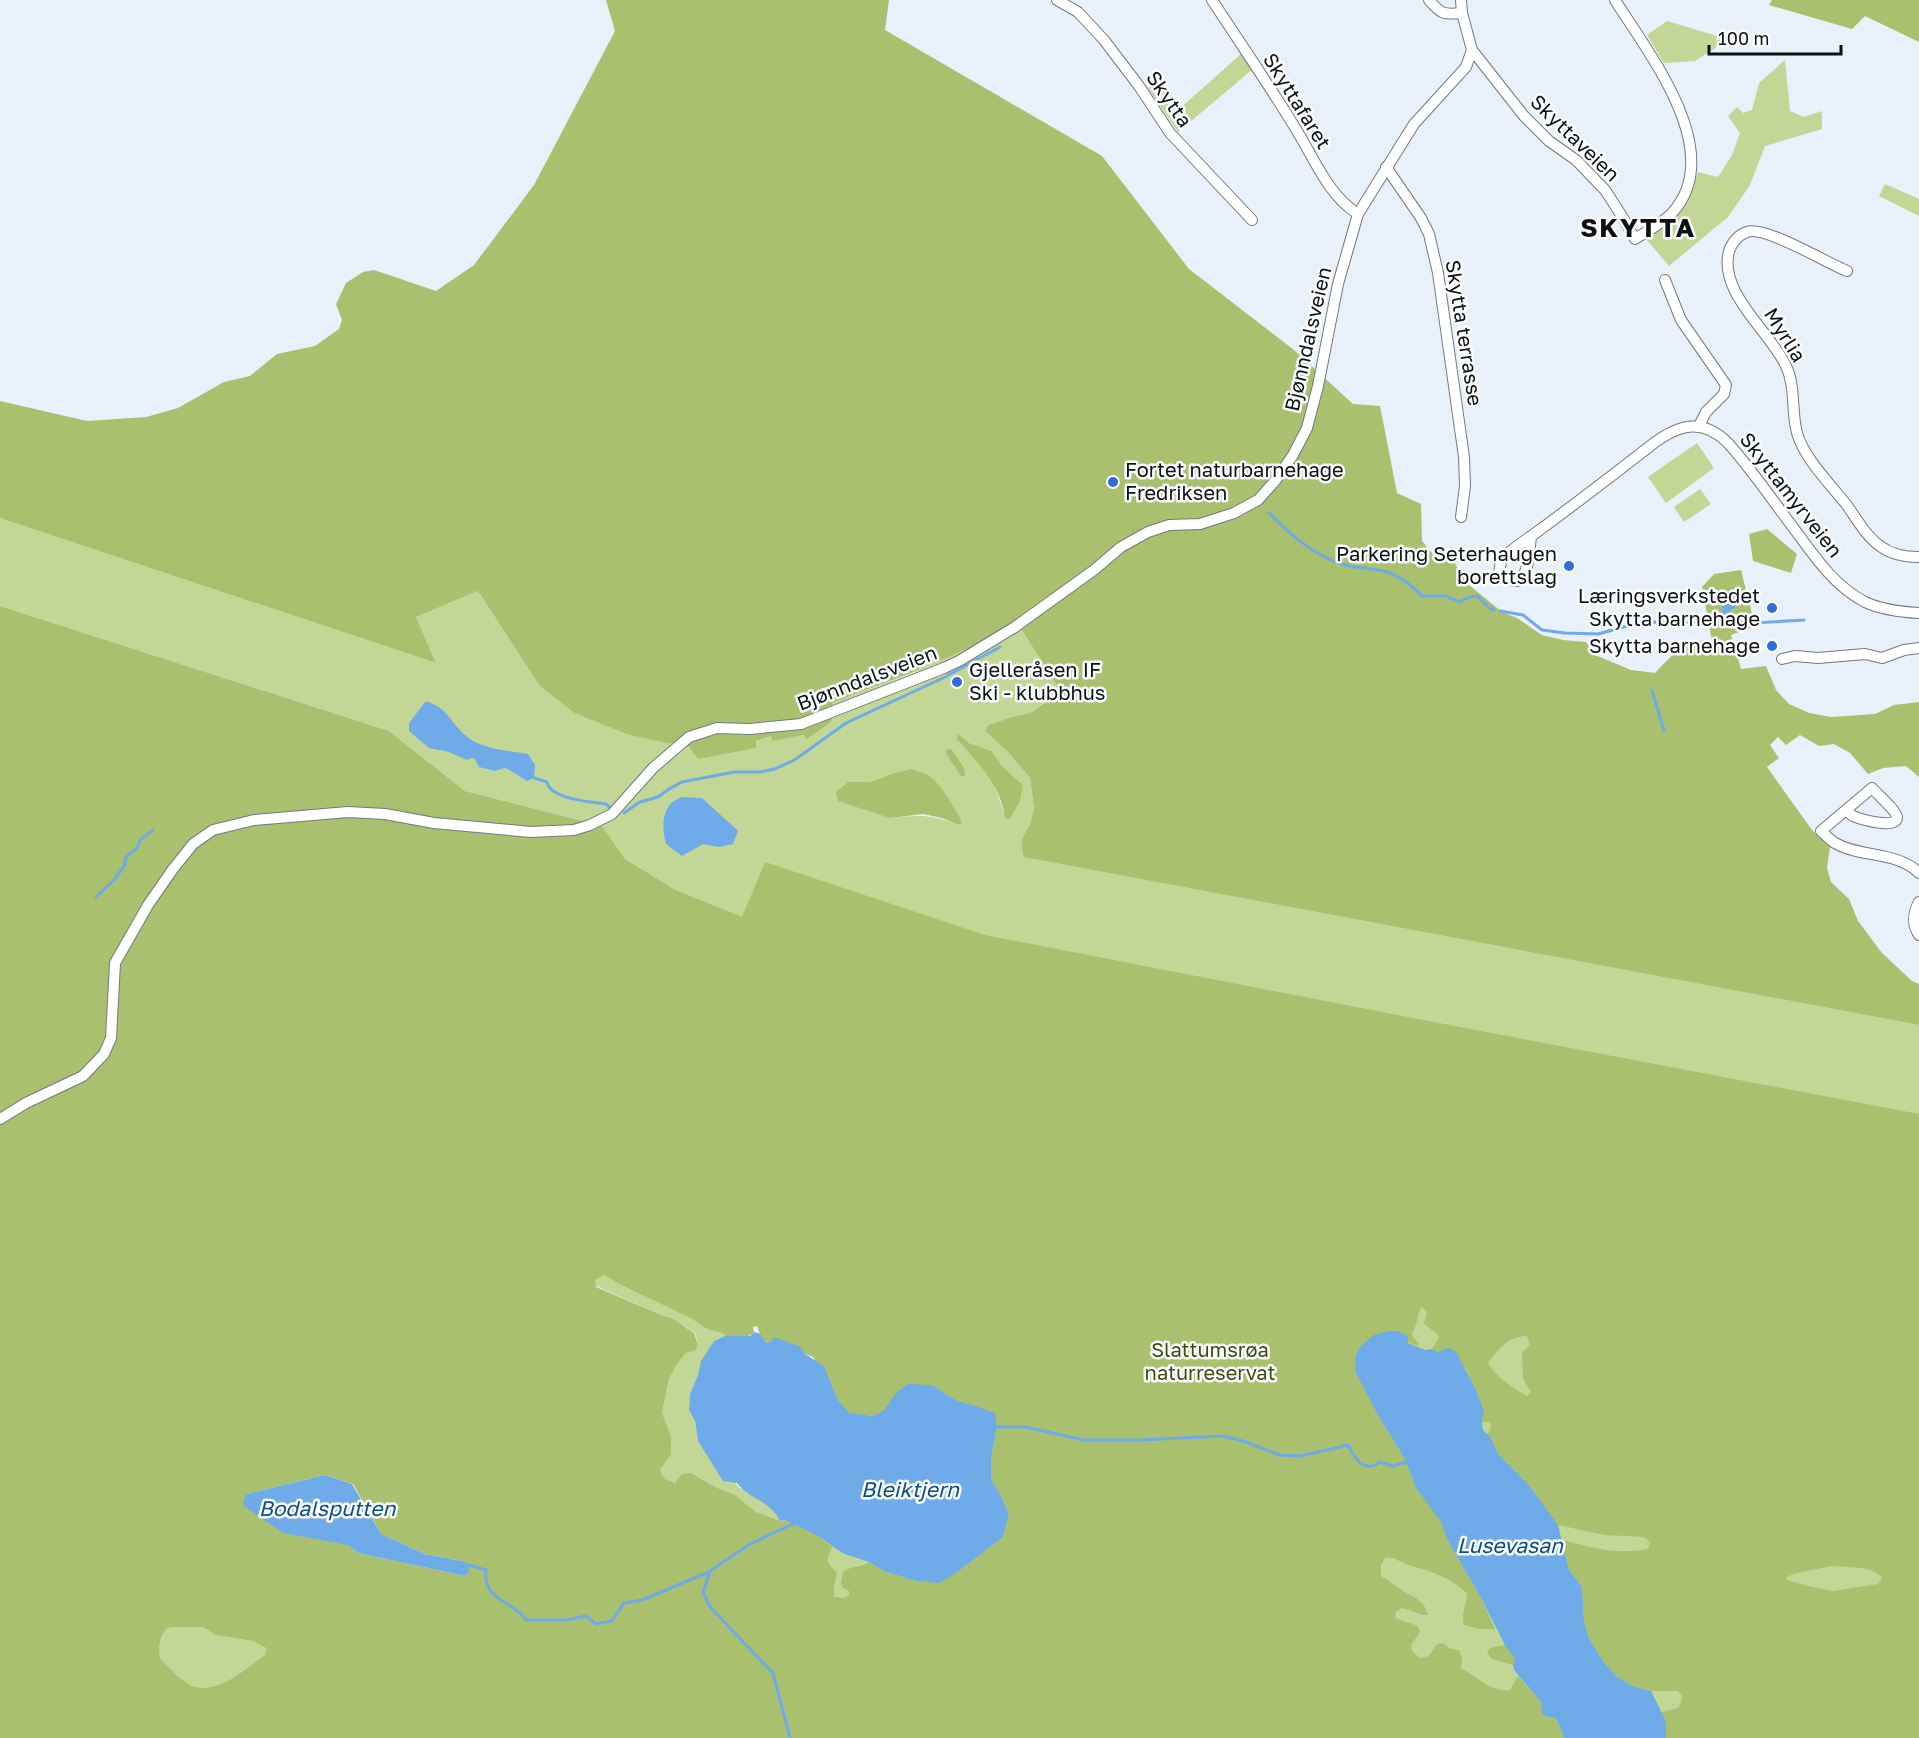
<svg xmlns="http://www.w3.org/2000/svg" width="1919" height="1738" font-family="'Golos Text',sans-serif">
<rect width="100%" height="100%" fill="#e8f0f9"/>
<g fill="#c2d696" fill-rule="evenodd">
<path d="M1667,21L1717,36L1723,43L1695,61L1664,63L1647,35Z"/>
<path d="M1241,54L1253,69L1178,132L1148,88L1159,80L1177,111Z"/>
<path d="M1785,60L1790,111L1804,117L1822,111V129L1765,146L1750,185L1728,217L1669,266L1646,239C1660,229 1677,219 1685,204C1691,194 1694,182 1698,172L1718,177L1732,155L1740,133L1728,116L1737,107L1743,113L1752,110L1759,83Z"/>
<path d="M1885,184L1919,199V216L1879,196Z"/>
<path d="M1697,443L1714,468L1666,503L1648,477Z"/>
<path d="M1700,489L1711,504L1684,522L1674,507Z"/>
<path d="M0,518L436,663L416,617L478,591L539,685L574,713L626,734L687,744L756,748V741L771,736L772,740L804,735L807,738L833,714L832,703L919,671L921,661L1016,621L1058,687L1057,693L1030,713L1012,717L988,725L985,731L1007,751L1030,778L1034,808L1030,824L1021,841L1023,857L1919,1025V1738H879L756,1512L734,1494L715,1487L691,1473L675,1483L665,1479L660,1470L667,1459L671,1436L662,1413L669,1379L677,1364L686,1353L695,1351L698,1345L695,1333C683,1327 676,1317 664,1316L596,1286L594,1280L605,1275L623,1286L692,1319L707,1329L722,1333L725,1336L714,1341L702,1361L698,1375L690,1394L689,1410L695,1421L698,1441L726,1482L733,1481L741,1489L833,1359L719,908L676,890L625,859L602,826L465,791L389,731L0,606ZM958,735L969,743L992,751L1002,766L1023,785L1004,813L992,779L958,739ZM928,775C941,790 957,804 959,825C932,814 919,815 890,818L848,782H871Z"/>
<path d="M178,1627H203L215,1635L253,1641L266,1648L265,1655C246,1668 218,1695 193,1686C180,1681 169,1667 160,1658C159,1646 159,1638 167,1628Z"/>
</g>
<g fill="#a9c06f" fill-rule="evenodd">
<path d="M606,0H889L885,30L1102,156L1189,269L1294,350L1353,404L1380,406L1397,493L1421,504L1422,541L1436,558L1456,548L1463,556L1455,564L1468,584L1502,612L1517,618L1542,635L1563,640L1586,642L1595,655L1631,670L1655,673C1671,656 1687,637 1712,641L1702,587L1714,574L1741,570L1755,626L1731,635L1741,669L1766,666L1776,690L1789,704L1809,713L1831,717L1875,714L1894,705L1919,702V777L1906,766L1883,768L1868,774L1850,753L1834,744L1819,746L1800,735L1786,745L1778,737L1770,745L1779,758L1767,767L1812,830L1830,847L1827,868L1831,882L1849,899L1858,921L1882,953L1912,981L1919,984V1025L1023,857L1021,841L1030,824L1034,808L1030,778L1007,751L985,731L988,725L1012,717L1030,713L1057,694L1058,687L1016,621L985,641L939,661L932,657L922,661L919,670L832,703L833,714L831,722L807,739L804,735L772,741L771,736L756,741V748L698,759L687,744L667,743L626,734L574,713L539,685L478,591L416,617L436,663L0,518V401L87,421L146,417L178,408L224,382L250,376L277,354L315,346L339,329L342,320L336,304L346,283L363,272L374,270L436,291L474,265L534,185L615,31Z"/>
<path d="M1772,0H1919V42L1865,16L1852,29L1769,5Z"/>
<path d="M1767,529L1797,554L1791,573L1753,561L1749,534Z"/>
<path d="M0,606L389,731L465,791L602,826L625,859L676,890L742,917L765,862L985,935L1444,1024L1919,1114V1738H1666V1721L1662,1712L1678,1708C1682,1701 1684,1697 1678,1691H1651L1632,1686L1616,1676L1604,1663L1589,1638L1584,1622L1582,1587L1569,1570L1562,1540C1595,1548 1614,1555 1648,1549L1650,1542L1644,1537L1605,1535L1558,1525L1529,1485L1498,1454L1491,1438L1486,1434L1490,1431L1491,1426L1489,1422H1482L1484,1411L1466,1369L1443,1352H1438L1432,1349L1439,1337C1435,1330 1429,1329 1424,1323L1427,1312L1422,1307C1416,1314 1419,1323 1412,1333L1413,1337L1418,1343V1346L1408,1342V1336L1391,1436L1405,1459L1416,1488L1442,1522L1448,1541L1480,1596L1495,1629H1479L1464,1625C1461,1612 1466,1607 1467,1594C1455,1579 1425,1569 1408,1565C1399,1562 1394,1556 1385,1558L1381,1565V1576C1389,1581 1396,1586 1403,1591C1414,1598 1424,1599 1428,1615H1424L1402,1608L1396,1612L1395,1618L1418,1626L1420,1632L1411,1645L1412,1651L1420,1658L1429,1656L1437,1644L1443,1643L1451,1649L1459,1650L1462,1658L1461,1668C1478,1677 1489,1692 1510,1690L1518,1676L1541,1702V1707L1557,1720L1564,1738H0ZM604,1275L623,1286L692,1319L707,1329L722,1333L725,1336C735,1336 747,1340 754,1332L753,1327L757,1326L762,1339L768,1343L772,1341L813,1357L832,1385L838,1400L849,1413L873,1416L878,1414L886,1409L890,1402L932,1385L957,1401L973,1405L997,1427L991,1458V1481L1000,1494L1009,1514L1003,1537L955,1574L917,1581L886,1572L869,1562C859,1569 852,1565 843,1572L841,1582L842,1587L849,1591V1595L845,1598L834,1597V1587L837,1572L832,1568L827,1560L832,1547L820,1537L785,1520L782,1522L756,1512L734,1494L715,1487L691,1473L682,1474L675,1483L665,1479L660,1470L671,1454V1436L662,1413L669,1379L677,1364L686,1353L695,1351L698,1345L694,1333C683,1327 676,1317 664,1316L596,1287L595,1280ZM1527,1336L1530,1345L1522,1353L1523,1379L1531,1392L1527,1396C1512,1387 1496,1378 1488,1362C1501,1348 1506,1337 1527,1336ZM325,1475L353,1484L381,1534L425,1554L462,1561L468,1573L465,1576L358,1553L348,1545L247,1494ZM1831,1566C1846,1568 1873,1565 1882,1578L1878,1584L1833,1591L1808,1586L1786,1580L1787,1577L1793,1574ZM178,1627H203L215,1635L253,1641L266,1648L265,1655C246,1668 218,1695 193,1686C180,1681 169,1667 160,1658C159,1646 159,1638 167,1628Z"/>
<path d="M958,734L969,743L992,751L1002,766L1023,785L1020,801L1009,820L1005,817C999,782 979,765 957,739Z"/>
<path d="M946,749L952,750L964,768L965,776H961L947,755Z"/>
<path d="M912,769C916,771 921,772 926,774C939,780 956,809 962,823L959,825L942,818L923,814L890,818L838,801L836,792L848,782H871L895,773Z"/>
<path d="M1505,1645L1516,1660L1513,1665L1492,1659L1487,1653L1490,1648Z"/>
</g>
<g fill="#6eabe8">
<path d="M1733,600L1737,604L1734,609H1731L1728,617L1723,619L1721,617L1723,603Z"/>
<path d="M426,701C450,710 448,720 465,735C479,749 510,751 528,754L535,765L534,778L527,781L508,769L504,768L495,771L479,767L475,759L471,758L467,760L449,752L429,748L409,731V723Z"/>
<path d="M681,797L702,798L738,831L733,844L719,847L703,844L682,856L666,844C663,832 661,817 669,806C671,802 678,799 681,797Z"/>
<path d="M1389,1331H1397L1408,1336V1343L1425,1350L1432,1349L1438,1352L1449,1348L1456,1352L1475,1388L1484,1411L1482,1422L1483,1430L1491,1438L1498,1454L1529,1485L1558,1525L1569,1570L1582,1587L1584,1622L1589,1638L1604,1663L1616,1676L1632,1686L1651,1691L1666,1721V1738H1564L1557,1720L1553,1717H1548L1542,1714L1541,1702L1514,1670L1513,1665L1515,1659L1505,1645L1480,1596L1448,1541L1441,1522L1416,1488L1405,1459L1378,1415L1356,1373L1355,1357L1360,1347L1374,1335Z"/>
<path d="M754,1332L761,1334L762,1338L767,1343L772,1341L774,1337L801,1347L805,1354L824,1366L838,1400L849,1413L873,1416L878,1414L885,1409L897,1392L908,1384L932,1385L957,1401L973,1405L995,1413L997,1427L991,1458V1480L1000,1494L1009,1514L1003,1537L955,1574L939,1583L917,1581L886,1572L869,1562L842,1553L820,1537L785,1520L780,1521C770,1500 750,1500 737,1483L723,1481L698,1441L695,1421L689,1410L690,1394L698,1375L701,1361L714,1341L725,1336H750Z"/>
<path d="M325,1475L352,1484L381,1534L425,1554L462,1561L469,1565L468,1573L465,1576L358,1553L348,1545L283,1533L244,1506L243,1500L247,1494Z"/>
</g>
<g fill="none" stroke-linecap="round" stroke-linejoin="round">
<g stroke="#6eabe8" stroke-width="3">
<path d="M1269,513C1290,534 1312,554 1341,564C1354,568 1366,568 1379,570C1394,572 1412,585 1422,596H1446L1459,602C1487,588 1475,602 1494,610"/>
<path d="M1500,611L1523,615L1542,630L1565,633L1598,634L1631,625L1653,622L1713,623"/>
<path d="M1721,621L1742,619L1747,623H1753L1804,620"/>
<path d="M1652,690L1664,731"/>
<path d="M534,778L547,782C550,799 591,802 606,804L611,808"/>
<path d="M624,813L640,802L658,797L669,789L682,782L734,772H760L775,769L796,759L846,723L943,678L1000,647"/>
<path d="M96,897L114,880L125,865V858L137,848L141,839L153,830"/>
<path d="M997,1427H1025L1084,1440H1140L1223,1436L1246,1442L1279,1455L1301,1456L1348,1445C1355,1458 1363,1474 1380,1462L1393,1466L1406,1462"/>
<path d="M469,1565L486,1570C482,1601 513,1600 526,1620H566L586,1616L596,1624L612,1621L624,1603L642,1600L709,1572"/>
<path d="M790,1738L773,1673L711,1608L703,1593L710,1571L750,1544L793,1524"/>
</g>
<g stroke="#727981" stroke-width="12">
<g id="minor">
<path d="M1057,0L1078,12L1104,40L1139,86L1170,133L1252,220"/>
<path d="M1212,0C1240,43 1270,86 1297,131C1315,160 1328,195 1358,214"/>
<path d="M1429,0C1441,14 1443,15 1462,13"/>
<path d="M1461,0L1462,13L1472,50L1524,116L1549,141L1576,160L1605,190L1625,221L1635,239C1647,231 1662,224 1672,213C1728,152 1648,53 1615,0"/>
<path d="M1386,167L1421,218L1429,234L1438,273L1464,457L1465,486L1461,517"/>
<path d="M1847,271C1827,263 1764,225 1747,232C1738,235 1732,243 1729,251C1718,293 1770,331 1786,366C1796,387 1791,411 1797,433C1804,458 1830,484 1846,504C1856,518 1866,536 1880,546C1892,555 1905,557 1919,557"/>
<path d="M1665,280L1681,320L1726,385L1724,394L1706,412L1699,426"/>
<path d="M1531,537C1529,550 1530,573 1518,581C1506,581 1495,574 1502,561C1507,551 1531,537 1541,529C1579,501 1617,472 1654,443C1680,424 1703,418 1728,443C1753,471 1775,504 1798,534C1817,560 1836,587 1865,602C1882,610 1901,612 1919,613"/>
<path d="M1782,659L1795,656L1818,658L1865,654L1882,658L1904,650L1919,648"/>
<path d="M1846,810C1848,812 1850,814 1853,816C1860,819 1897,830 1897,817C1896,810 1877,794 1872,788L1821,831C1826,835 1830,840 1835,843C1861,858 1897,851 1919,873"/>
<path d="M1919,902C1913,913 1912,925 1919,935"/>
<path d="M0,1119L26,1103L83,1076L104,1054L111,1038L115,963L148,905L173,869L193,844L213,830L254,820L348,812L385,814L434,823L531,832L574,830L590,825L612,814L653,768L689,737L717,728L750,729L801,724L944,668L959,661L1015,627L1094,570L1121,547L1148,532L1169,525L1200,524L1234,513L1258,500L1275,481L1293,455L1307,428L1318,386L1338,284L1358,214L1414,124L1466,67L1472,50"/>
</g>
</g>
<use href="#minor" stroke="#fff" stroke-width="10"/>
</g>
<g fill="#306cda" stroke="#fbfcfe" stroke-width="2">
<circle cx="1113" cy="482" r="6"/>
<circle cx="1569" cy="566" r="6"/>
<circle cx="1772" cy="608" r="6"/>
<circle cx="1772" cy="646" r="6"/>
<circle cx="957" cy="682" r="6"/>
</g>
<g text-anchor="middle" stroke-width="5" stroke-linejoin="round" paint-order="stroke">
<g font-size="20" fill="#0e1013" stroke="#fbfcfe">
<text transform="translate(1169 99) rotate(55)" y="7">Skytta</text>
<text transform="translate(1297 101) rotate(58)" y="7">Skyttafaret</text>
<text transform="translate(1575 138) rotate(44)" y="7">Skyttaveien</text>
<text transform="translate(1464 333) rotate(81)" y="7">Skytta terrasse</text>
<text transform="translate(1785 335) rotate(58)" y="7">Myrlia</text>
<text transform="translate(1308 339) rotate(-77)" y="7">Bjønndalsveien</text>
<text transform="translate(1791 495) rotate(52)" y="7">Skyttamyrveien</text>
<text transform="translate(867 678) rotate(-21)" y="7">Bjønndalsveien</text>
</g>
<g font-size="20" fill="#0e1013" stroke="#fbfcfe" text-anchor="end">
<text x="1125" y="477" text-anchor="start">Fortet naturbarnehage<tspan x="1125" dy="23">Fredriksen</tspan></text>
<text x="1557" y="561">Parkering Seterhaugen<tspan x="1557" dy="23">borettslag</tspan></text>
<text x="1760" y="603">Læringsverkstedet<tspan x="1760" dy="23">Skytta barnehage</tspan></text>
<text x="1760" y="653">Skytta barnehage</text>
<text x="969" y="677" text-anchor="start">Gjelleråsen IF<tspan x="969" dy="23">Ski - klubbhus</tspan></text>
</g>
<g font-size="20" fill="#3d4b0f" stroke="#fbfcfe">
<text x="1210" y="1357">Slattumsrøa<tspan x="1210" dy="23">naturreservat</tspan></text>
</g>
<g font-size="21" font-style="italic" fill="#084f87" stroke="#fbfcfe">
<text x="910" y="1497">Bleiktjern</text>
<text x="327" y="1516">Bodalsputten</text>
<text x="1510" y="1553">Lusevasan</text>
</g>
<g font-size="26" font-weight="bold" letter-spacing="1.5" fill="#0e1013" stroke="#fbfcfe">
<text x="1638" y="237">SKYTTA</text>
</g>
</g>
<path d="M1709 45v9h132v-9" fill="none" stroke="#0e1013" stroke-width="3"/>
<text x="1718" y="45" font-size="18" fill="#0e1013" stroke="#fbfcfe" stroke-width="4.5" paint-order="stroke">100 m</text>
</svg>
